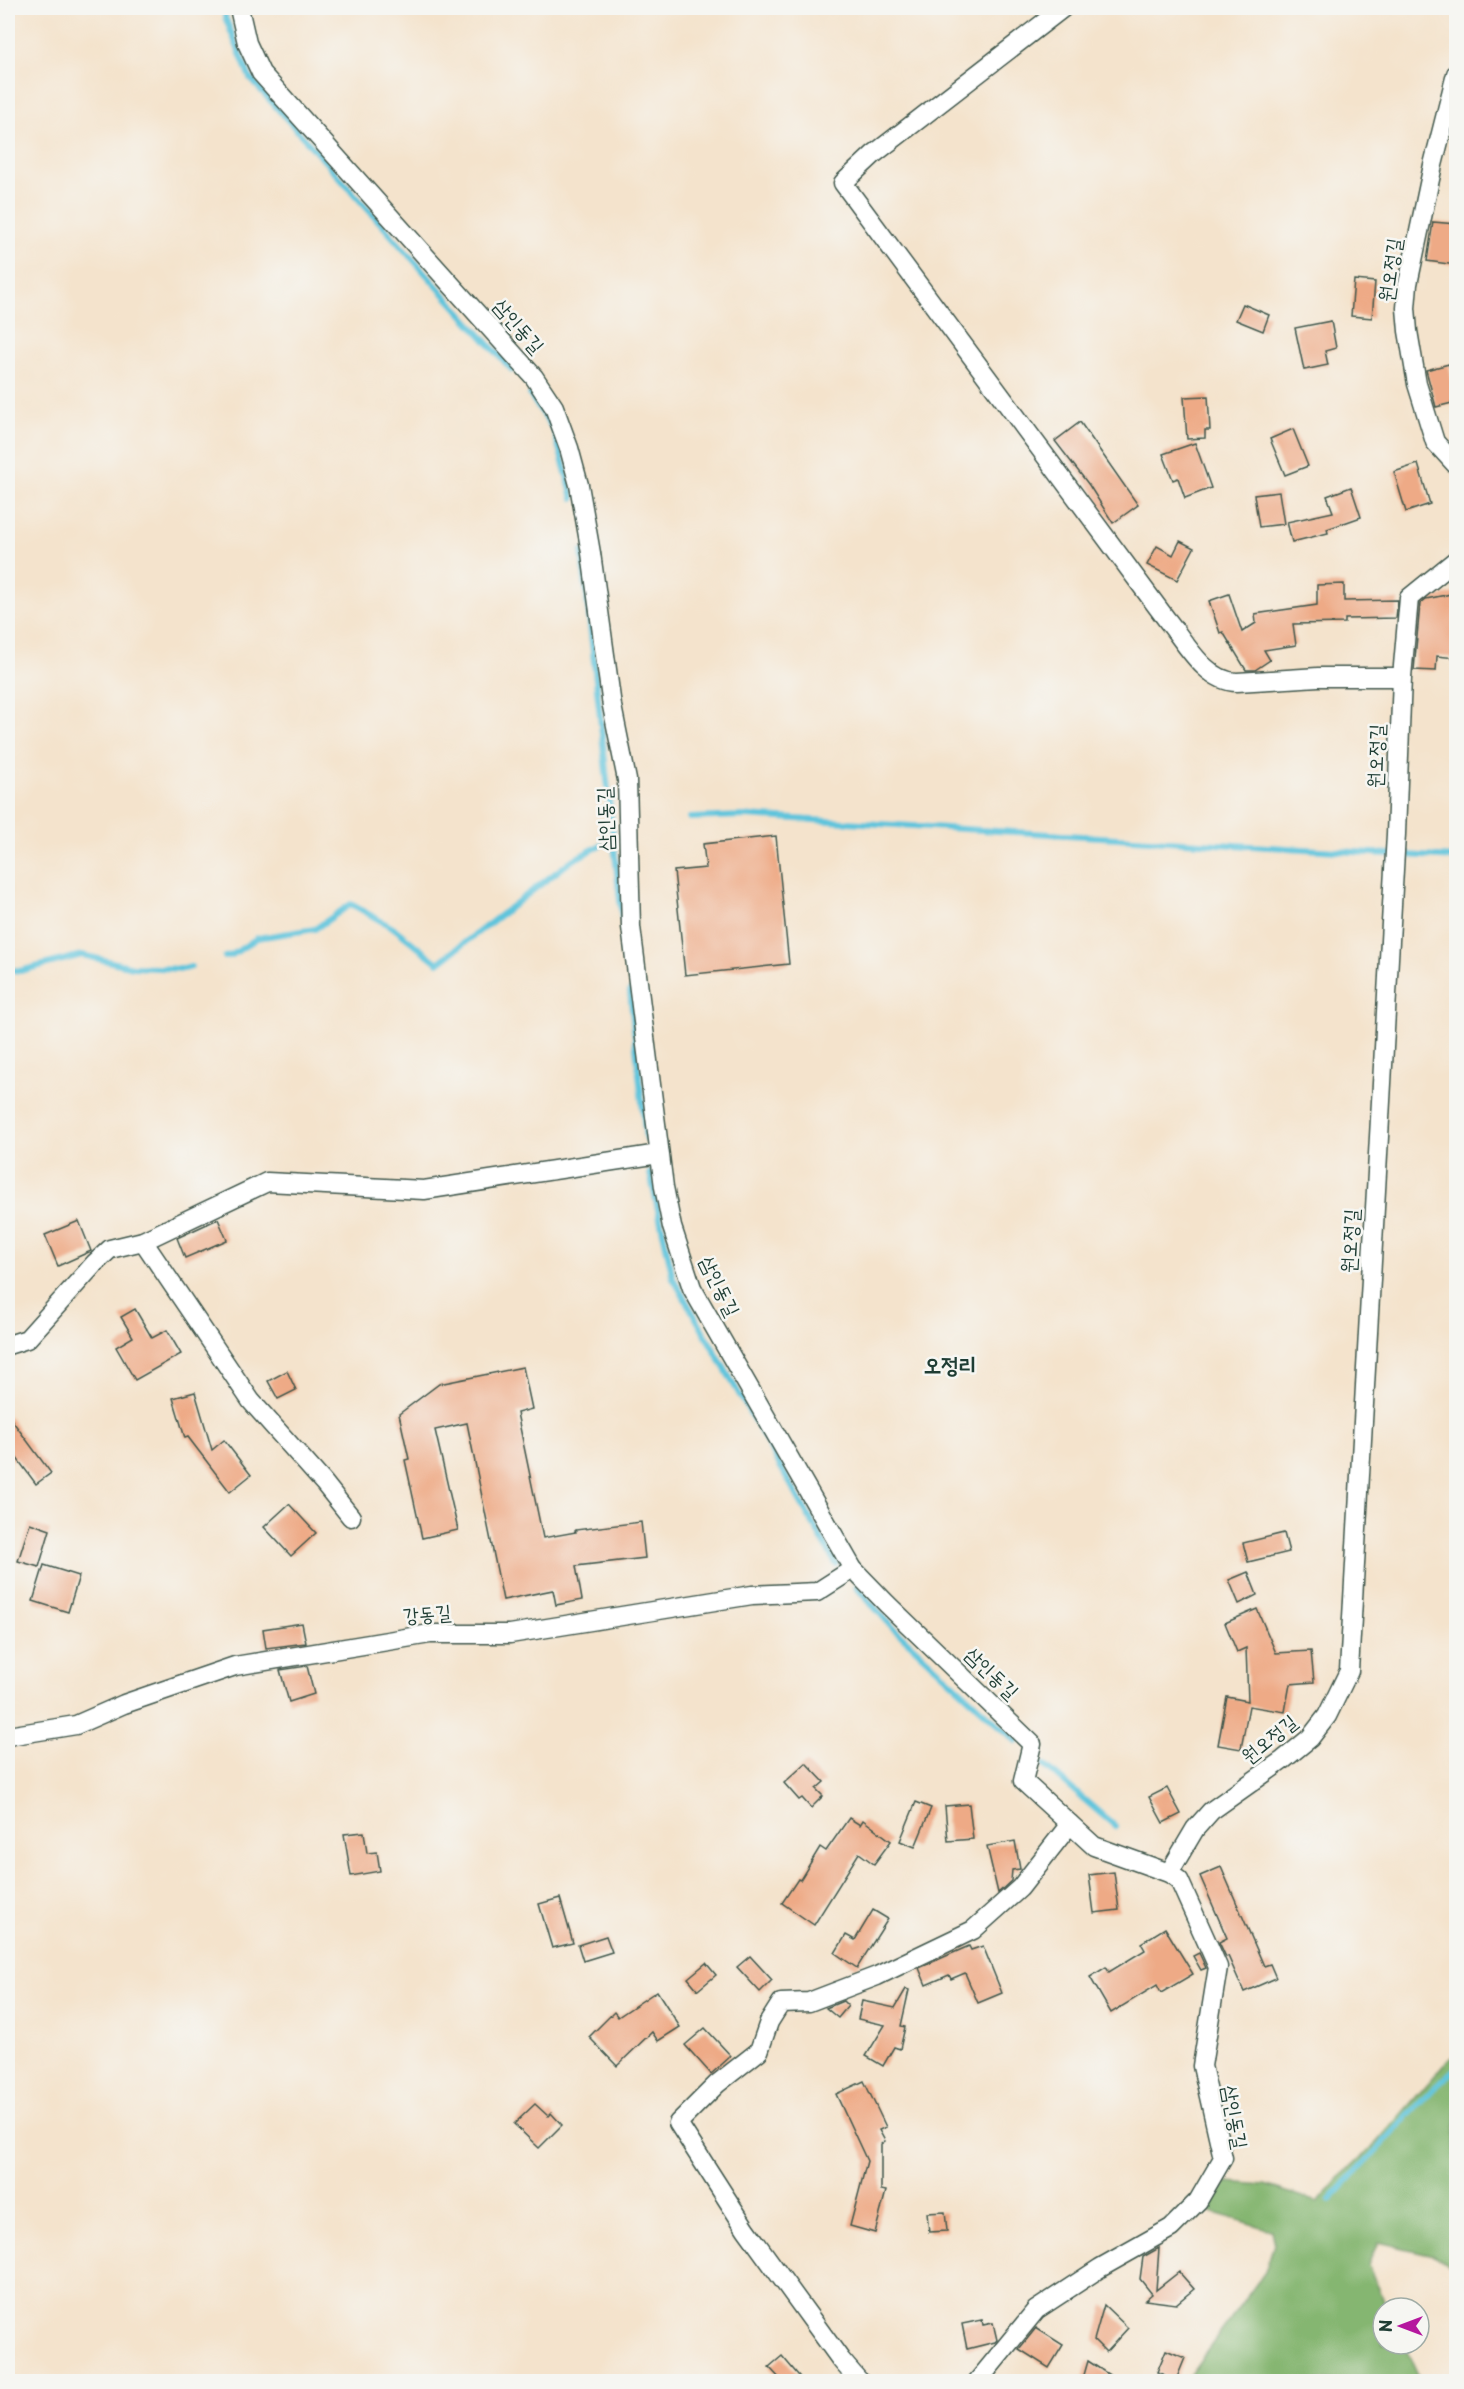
<svg xmlns="http://www.w3.org/2000/svg" width="1464" height="2389" font-family="'Playpen Sans','Poor Story',sans-serif">
<rect width="100%" height="100%" fill="#f6f6f2"/>
<filter id="ink" filterUnits="userSpaceOnUse"><feTurbulence type="fractalNoise" baseFrequency=".0167" numOctaves="2"/><feDisplacementMap in="SourceGraphic" scale="12" xChannelSelector="R" yChannelSelector="G"/><feConvolveMatrix kernelMatrix="1 2 1 2 8 2 1 2 1" color-interpolation-filters="sRGB"/></filter>
<filter id="wash" filterUnits="userSpaceOnUse"><feTurbulence type="fractalNoise" baseFrequency=".008" numOctaves="4" result="noise"/><feDisplacementMap in="SourceGraphic" scale="24" xChannelSelector="R" yChannelSelector="G"/><feGaussianBlur stdDeviation="1.35" result="paint"/><feColorMatrix in="noise" values="0 0 0 0 0 0 0 0 0 0 0 0 0 0 0 0 0 1.4 0 .05"/><feComposite in="paint" operator="in"/></filter>
<g filter="url(#wash)">
<rect width="100%" height="100%" fill="#f4e3cc"/>
<path fill="#85b671" stroke="#527a52" stroke-width="1.5" d="M1456,2055V2268L1434,2255L1378,2242L1368,2265L1388,2308H1383V2344H1404L1421,2381H1185L1265,2272L1274,2244L1271,2230L1211,2212L1212,2197L1228,2182L1265,2185L1318,2202L1340,2177L1377,2142L1449,2059Z"/>
<g fill="none" stroke-linecap="round" stroke-linejoin="round">
<g stroke="#5fc4dc" stroke-width="6">
<path d="M226,8L225,17L250,78L512,370"/>
<path d="M530,395L554,430L573,498"/>
<path d="M582,552L622,918"/>
<path d="M690,818L745,816L1456,858"/>
<path d="M225,957L232,955L257,938L315,929L351,904L395,929L438,963L571,861L601,845"/>
<path d="M8,969L20,971L82,955L133,967L184,969L191,967"/>
<path d="M630,991L646,1139"/>
<path d="M650,1173L673,1278L836,1564"/>
<path d="M856,1587L893,1628L1016,1741"/>
<path d="M1044,1765L1115,1826"/>
<path d="M1330,2200L1434,2088L1456,2069"/>
</g>
</g>
<g id="blocks">
<g fill="#eeaa86">
<path d="M1433,222L1456,224V265L1427,261Z"/>
<path d="M1354,280L1375,282L1372,318L1351,316Z"/>
<path d="M1243,304L1269,315L1263,331L1236,320Z"/>
<path d="M1331,321L1336,348L1325,351L1328,365L1304,370L1295,328Z"/>
<path d="M1449,364L1456,402L1436,407L1426,370Z"/>
<path d="M1208,396L1210,430H1205V438L1187,439L1184,397Z"/>
<path d="M1080,422L1138,505L1113,523L1089,485L1055,441Z"/>
<path d="M1293,429L1308,466L1285,475L1270,439Z"/>
<path d="M1195,443L1211,488L1185,498L1178,478L1173,480L1163,454Z"/>
<path d="M1418,464L1430,504L1406,512L1394,472Z"/>
<path d="M1351,487L1361,517L1327,529L1328,533L1292,542L1287,522L1333,512L1327,496Z"/>
<path d="M1279,492L1284,524L1259,527L1254,495Z"/>
<path d="M1180,541L1194,548L1177,580L1147,565L1157,546L1173,555Z"/>
<path d="M1344,584V601L1398,600L1396,618L1345,619V623L1293,624L1296,645L1264,650L1270,660L1255,670H1246L1223,632L1220,633L1209,601L1229,594L1242,632L1256,623L1255,614L1317,605V585Z"/>
<path d="M1456,593V658L1437,656L1436,671L1414,670L1420,604L1426,599Z"/>
<path d="M776,836L789,964L685,975L674,871L706,868L703,844Z"/>
<path d="M218,1219L227,1240L185,1258L177,1238Z"/>
<path d="M79,1221L91,1251L58,1266L45,1235Z"/>
<path d="M135,1309L152,1338L167,1330L181,1354L135,1380L116,1347L133,1337L121,1317Z"/>
<path d="M523,1367L532,1409L517,1413L543,1538L576,1532L575,1530L641,1522L645,1558L576,1566L582,1600L556,1605L553,1590L503,1600L467,1423L435,1430L458,1530L422,1538L405,1460L409,1459L399,1414L439,1384Z"/>
<path d="M287,1371L296,1390L278,1399L268,1381Z"/>
<path d="M195,1392L212,1450L224,1440L251,1475L230,1492L188,1437L185,1438L173,1398Z"/>
<path d="M8,1415L51,1473L36,1484L16,1457L8,1463Z"/>
<path d="M289,1504L316,1533L291,1556L264,1527Z"/>
<path d="M30,1523L50,1530L39,1567L18,1561Z"/>
<path d="M1284,1533L1289,1552L1248,1562L1243,1543Z"/>
<path d="M44,1565L79,1576L68,1612L33,1601Z"/>
<path d="M1248,1572L1257,1595L1239,1604L1229,1580Z"/>
<path d="M1257,1609L1276,1653L1311,1651L1314,1682L1290,1684L1285,1712L1249,1706L1241,1749L1218,1745L1227,1697L1248,1701L1246,1648L1237,1652L1225,1623Z"/>
<path d="M302,1623L306,1643L266,1648L263,1629Z"/>
<path d="M307,1666L314,1694L289,1702L280,1670Z"/>
<path d="M806,1763L824,1782L816,1789L823,1796L811,1808L802,1798L799,1800L784,1783Z"/>
<path d="M1167,1788L1181,1814L1163,1823L1149,1797Z"/>
<path d="M916,1802L931,1808L915,1847L900,1841Z"/>
<path d="M969,1804L973,1839L948,1841L945,1806Z"/>
<path d="M849,1818L860,1825L863,1820L891,1841L874,1864L859,1853L814,1925L782,1903L798,1879L800,1880L820,1847L826,1851Z"/>
<path d="M364,1832L367,1853L377,1852L380,1871L351,1876L344,1834Z"/>
<path d="M1015,1841L1020,1869L1012,1870L1011,1881L998,1893L987,1846Z"/>
<path d="M1221,1867L1264,1966L1270,1964L1276,1978L1244,1992L1228,1956L1226,1957L1219,1942L1227,1938L1200,1876Z"/>
<path d="M1114,1872L1119,1910L1094,1913L1089,1875Z"/>
<path d="M560,1898L573,1943L552,1948L539,1904Z"/>
<path d="M873,1910L888,1919L857,1968L835,1953L846,1935L855,1940Z"/>
<path d="M1165,1928L1193,1974L1161,1993L1157,1985L1111,2013L1090,1977L1106,1967L1109,1972L1145,1950L1141,1943Z"/>
<path d="M606,1936L612,1952L583,1961L578,1945Z"/>
<path d="M969,1946L971,1950L983,1946L1002,1993L978,2003L965,1973L951,1979L949,1975L926,1985L919,1968Z"/>
<path d="M1199,1953L1206,1968L1201,1970L1193,1956Z"/>
<path d="M750,1956L772,1980L760,1992L737,1967Z"/>
<path d="M706,1963L716,1975L698,1990L688,1978Z"/>
<path d="M906,1989L909,1990L901,2026L905,2027L900,2049L894,2047L883,2066L866,2056L885,2025L858,2019L862,2001L895,2008Z"/>
<path d="M657,1991L680,2027L658,2041L652,2032L617,2066L589,2037L614,2012L618,2017Z"/>
<path d="M843,2001L848,2006L838,2018L826,2008Z"/>
<path d="M705,2028L731,2056L711,2074L685,2045Z"/>
<path d="M864,2081L886,2127L879,2130L885,2141L881,2144V2190L886,2191L875,2233L850,2226L867,2161L836,2094Z"/>
<path d="M535,2104L548,2116L551,2113L562,2125L539,2148L514,2124Z"/>
<path d="M945,2212L947,2231L929,2232L927,2213Z"/>
<path d="M1159,2248L1156,2290L1179,2272L1194,2289L1176,2304L1145,2300L1152,2294L1140,2279L1143,2257Z"/>
<path d="M1104,2305L1128,2328L1106,2352L1094,2340Z"/>
<path d="M982,2320L983,2325L993,2323L997,2340L995,2342L967,2349L962,2324Z"/>
<path d="M1036,2328L1063,2345L1049,2368L1019,2349Z"/>
<path d="M1166,2350L1185,2358L1176,2380L1157,2372Z"/>
<path d="M782,2356L804,2382H783L769,2367Z"/>
<path d="M1088,2361L1120,2382H1082Z"/>
</g>
</g>
</g>
<g filter="url(#ink)">
<use href="#blocks" fill-opacity="0" stroke="#3f564b" stroke-width="1.5"/>
<g fill="none" stroke-linecap="round" stroke-linejoin="round">
<g stroke="#3f564b" stroke-width="21">
<g id="minor">
<path d="M239,8L247,43L261,73L534,377L554,407L569,448L579,485L591,553L612,706L627,780L631,927L664,1187L672,1227L692,1288L853,1569L887,1604L1032,1744L1023,1781L1094,1846L1169,1873L1179,1880L1218,1967L1202,2066L1223,2158L1198,2201L1171,2228L1100,2268L1036,2310L977,2382"/>
<path d="M1063,8L874,154L843,183L1167,620C1185,642 1206,682 1237,682L1318,677H1402"/>
<path d="M1456,74L1433,165L1408,284L1406,308L1408,331L1417,384L1435,442L1456,465"/>
<path d="M143,1241L251,1401L324,1483L351,1517"/>
<path d="M8,1345L27,1339L95,1263L110,1249L143,1241L267,1182L424,1190L659,1154"/>
<path d="M8,1736L76,1725L124,1704L235,1666L430,1634H510L752,1595L817,1592L853,1569"/>
<path d="M1169,1873L1195,1829L1211,1811L1283,1760L1310,1738L1327,1716L1349,1671L1396,834L1402,677L1409,598L1456,560"/>
<path d="M860,2382L841,2360L746,2229L678,2123L717,2084L759,2051L769,2022L781,2003L809,2002L877,1976L973,1930L1020,1888L1070,1824"/>
</g>
</g>
<use href="#minor" stroke="#fff" stroke-width="18"/>
</g>
</g>
<g text-anchor="middle" stroke-width="5" stroke-linejoin="round" paint-order="stroke">
<g font-size="20" fill="#1f3d34" stroke="#f6f6f2">
<text transform="translate(1390 270) rotate(-82)" y="7">원오정길</text>
<text transform="translate(519 326) rotate(49)" y="7">삼인동길</text>
<text transform="translate(1376 756) rotate(-88)" y="7">원오정길</text>
<text transform="translate(605 819) rotate(-92)" y="7">삼인동길</text>
<text transform="translate(1350 1241) rotate(-87)" y="7">원오정길</text>
<text transform="translate(720 1286) rotate(64)" y="7">삼인동길</text>
<text transform="translate(427 1614) rotate(-5)" y="7">강동길</text>
<text transform="translate(992 1673) rotate(44)" y="7">삼인동길</text>
<text transform="translate(1269 1739) rotate(-39)" y="7">원오정길</text>
<text transform="translate(1235 2117) rotate(80)" y="7">삼인동길</text>
</g>
<g font-size="22" font-weight="bold" fill="#1f3d34" stroke="#f6f6f2">
<text x="950" y="1373">오정리</text>
</g>
</g>
<rect width="1464" height="2389" fill="none" stroke="#f6f6f2" stroke-width="30"/>
<g transform="translate(1401 2326) rotate(270)"><circle r="28" fill="#f6f6f2" stroke="#a0aca6" stroke-width="1.5"/>
<path d="M0-4.5L10 22L0 15L-10 22Z" fill="#b5179e"/>
<text y="-9" font-size="16" font-weight="bold" text-anchor="middle" fill="#1f3d34">N</text>
</g>
</svg>
